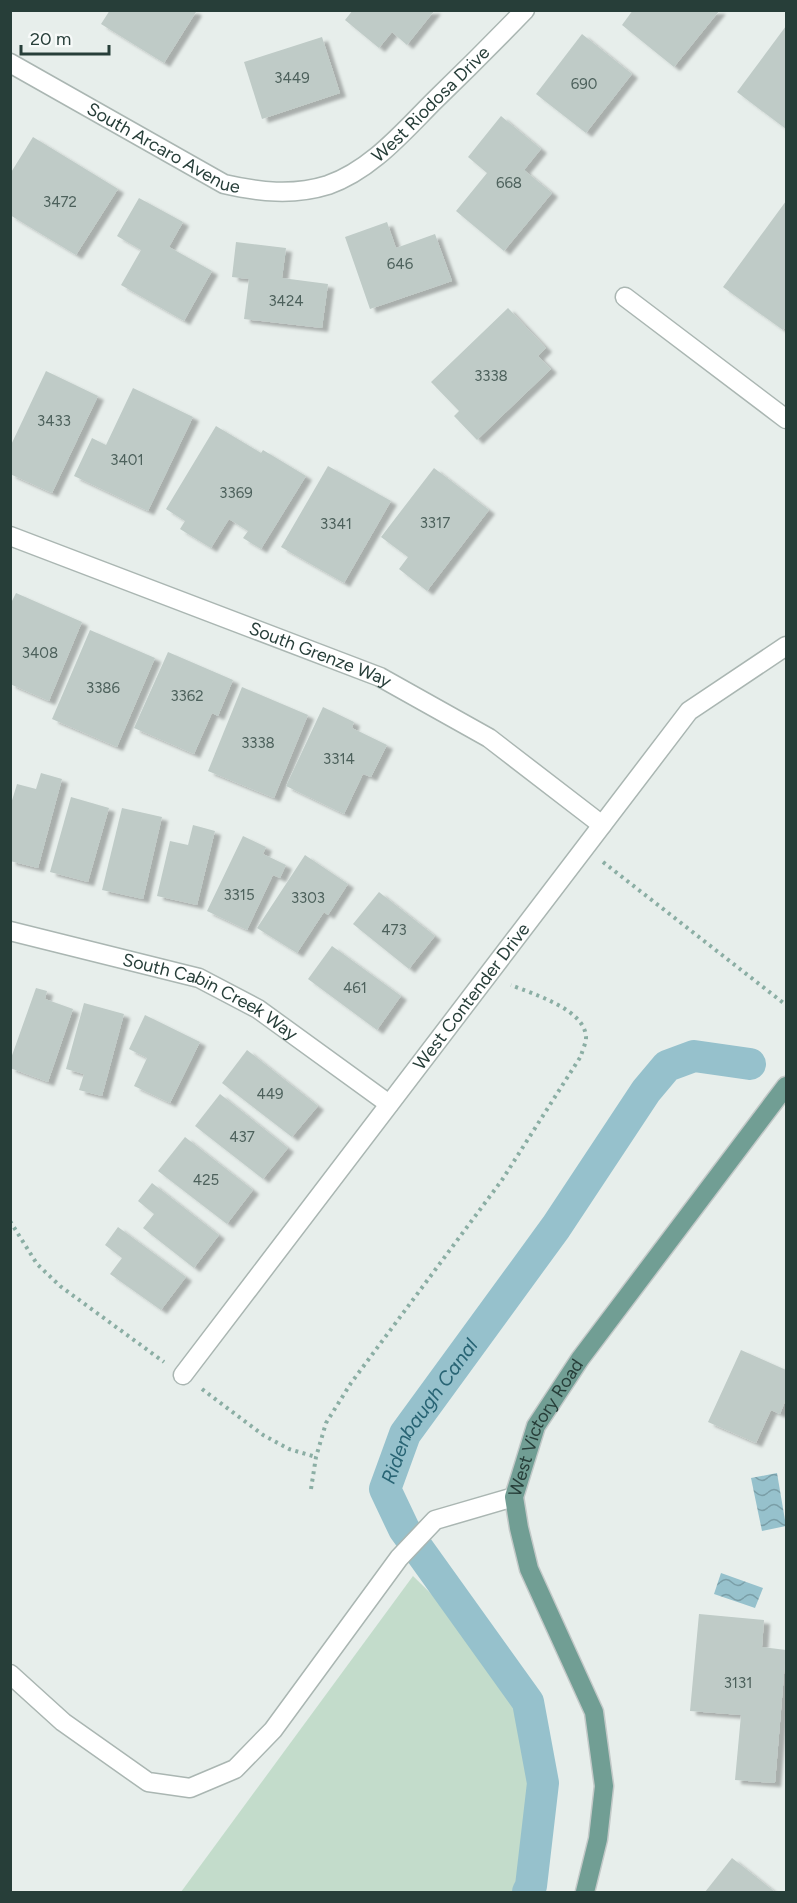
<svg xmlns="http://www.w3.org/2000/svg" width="797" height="1903" font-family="Figtree,sans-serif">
<defs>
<pattern id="water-waves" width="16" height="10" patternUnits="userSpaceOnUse" patternTransform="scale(1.5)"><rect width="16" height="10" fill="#96c1cc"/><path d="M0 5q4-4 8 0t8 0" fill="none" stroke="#7a9ea7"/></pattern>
<filter id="shadow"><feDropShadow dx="6" dy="4" stdDeviation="1.5" flood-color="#0004"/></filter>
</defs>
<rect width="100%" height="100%" fill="#e7eeeb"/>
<path fill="#c3dccb" d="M413,1576L509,1670L537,1764L516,1892H181Z"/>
<g fill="url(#water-waves)">
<path d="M777,1473L786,1526L762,1531L751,1478Z"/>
<path d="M721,1573L763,1588L755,1608L714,1594Z"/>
</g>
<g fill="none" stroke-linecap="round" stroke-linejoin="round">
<path stroke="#96c1cc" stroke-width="32" id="s1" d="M528,1892L531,1886L543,1783L528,1702L404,1529L385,1489L405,1434L556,1227L646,1091L667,1066L694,1056L750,1064"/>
</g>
<g fill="#bfcbc7" filter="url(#shadow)">
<path d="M110,10H193L196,12L164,63L101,24Z"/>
<path d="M353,10H435L407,45L392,32L379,48L345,20Z"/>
<path d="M633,10H720L674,67L622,25Z"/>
<path d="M786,26V129L737,92Z"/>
<path d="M582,34L632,74L586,133L536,94Z"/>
<path d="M322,37L340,93L262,119L244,62Z"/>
<path d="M501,116L541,149L524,170L552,193L504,251L456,211L487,173L468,157Z"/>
<path d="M33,137L118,189L76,255L10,215V174Z"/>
<path d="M139,198L183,222L169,247L212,271L184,321L121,285L141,250L117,236Z"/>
<path d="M786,201V326L783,330L723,287Z"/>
<path d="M387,222L396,248L435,234L452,281L370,309L345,237Z"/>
<path d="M236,242L286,248L282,278L328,284L322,328L244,319L249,279L232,277Z"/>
<path d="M508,308L546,348L538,356L551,369L477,440L454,416L459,411L431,382Z"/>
<path d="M46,371L98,396L52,493L10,474V447Z"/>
<path d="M133,388L193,417L148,511L74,476L92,438L106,445Z"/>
<path d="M216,426L261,453L263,450L306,476L261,549L243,538L248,531L229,519L211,548L180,529L185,521L166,509Z"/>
<path d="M328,466L391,501L344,583L281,547Z"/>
<path d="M434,468L489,510L427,591L399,569L408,557L381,537Z"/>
<path d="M16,593L82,622L49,701L10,684V605Z"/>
<path d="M90,630L155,658L117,747L52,719Z"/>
<path d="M168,652L233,680L218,716L212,713L194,754L134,728Z"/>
<path d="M242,687L308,715L274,798L208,771Z"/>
<path d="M323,707L354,722L352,728L387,745L371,777L363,774L344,814L286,786Z"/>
<path d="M41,773L62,779L38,868L10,861V807L17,784L36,789Z"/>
<path d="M71,797L109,808L88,882L50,872Z"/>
<path d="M122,808L162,817L143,899L102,890Z"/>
<path d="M193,825L215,831L197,905L157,896L170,841L188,845Z"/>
<path d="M243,836L266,847L263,854L286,865L280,878L273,875L247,930L207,911Z"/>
<path d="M305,855L348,884L328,915L324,912L297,953L257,928Z"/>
<path d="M379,892L435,936L409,969L353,924Z"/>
<path d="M332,946L401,996L377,1030L308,979Z"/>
<path d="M36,988L47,991L45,999L73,1009L48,1082L10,1068V1061Z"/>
<path d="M84,1003L124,1014L102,1096L79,1090L84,1074L66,1069Z"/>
<path d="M145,1015L200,1042L170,1103L134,1086L147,1058L129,1049Z"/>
<path d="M247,1050L318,1106L292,1137L222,1083Z"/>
<path d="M220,1094L288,1148L263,1179L195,1126Z"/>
<path d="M185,1137L253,1190L227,1224L158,1171Z"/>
<path d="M152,1183L219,1235L194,1268L143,1228L154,1214L138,1201Z"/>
<path d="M118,1227L186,1277L161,1310L110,1274L122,1258L105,1245Z"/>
<path d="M741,1350L786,1370V1399L780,1414L771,1410L756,1443L708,1422Z"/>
<path d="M699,1614L764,1620L762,1647L786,1650L775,1783L735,1780L741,1715L690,1711Z"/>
<path d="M732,1858L775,1892H705Z"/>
</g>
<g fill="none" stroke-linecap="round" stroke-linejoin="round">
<g stroke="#aab6b2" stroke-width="21">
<g id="minor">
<path id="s2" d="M10,63L224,184C259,192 293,196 328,185C371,170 403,132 434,101C465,71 495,41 525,10"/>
<path d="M625,297L786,419"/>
<path id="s3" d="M10,536L380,677L489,738L602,825"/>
<path id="s4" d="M10,931L199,978L258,1009L389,1104"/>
<path id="s5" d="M183,1375L689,711L786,646"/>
<path d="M10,1674L63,1722L148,1782L190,1788L235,1769L273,1730L399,1558L435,1520L514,1497"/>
</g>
</g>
<g stroke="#c3c9c8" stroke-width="21">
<g id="major">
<path id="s6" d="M585,1892L598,1839L604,1786L594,1712L529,1569L519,1528L514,1497L536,1426L580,1359L786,1086"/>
</g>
</g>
<g stroke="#8baea4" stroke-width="4" stroke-dasharray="3 4.5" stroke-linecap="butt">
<path d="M603,862L786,1005"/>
<path d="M10,1221L37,1264L60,1286L164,1362"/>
<path d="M202,1389L263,1435L289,1449L316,1457"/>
<path d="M311,1489L316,1457L326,1423L351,1383L502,1180L581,1056C582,1051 586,1043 586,1038C586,1009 532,994 511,985"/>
</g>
<use href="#minor" stroke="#fff" stroke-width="18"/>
<use href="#major" stroke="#719e94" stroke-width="18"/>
</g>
<g text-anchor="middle" stroke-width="4.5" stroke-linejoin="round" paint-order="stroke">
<g font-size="15" fill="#4d615c">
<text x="292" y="83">3449</text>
<text x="584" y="89">690</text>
<text x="509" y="188">668</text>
<text x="60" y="207">3472</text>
<text x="400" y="269">646</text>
<text x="286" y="306">3424</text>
<text x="491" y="381">3338</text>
<text x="54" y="426">3433</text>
<text x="127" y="465">3401</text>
<text x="236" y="498">3369</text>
<text x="435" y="528">3317</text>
<text x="336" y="529">3341</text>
<text x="40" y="658">3408</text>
<text x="103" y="693">3386</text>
<text x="187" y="701">3362</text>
<text x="258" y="748">3338</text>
<text x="339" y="764">3314</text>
<text x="239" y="900">3315</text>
<text x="308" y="903">3303</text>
<text x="394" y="935">473</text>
<text x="355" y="993">461</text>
<text x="270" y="1099">449</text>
<text x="242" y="1142">437</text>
<text x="206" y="1185">425</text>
<text x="738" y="1688">3131</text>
</g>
<g font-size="18" fill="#273e39" stroke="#f7faf9">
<text dy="6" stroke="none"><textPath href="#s2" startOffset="483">West Riodosa Drive</textPath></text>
<text dy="6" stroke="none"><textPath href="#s2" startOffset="176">South Arcaro Avenue</textPath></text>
<text dy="6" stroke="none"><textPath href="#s3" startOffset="332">South Grenze Way</textPath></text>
<text dy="6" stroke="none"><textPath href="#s5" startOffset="476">West Contender Drive</textPath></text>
<text dy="6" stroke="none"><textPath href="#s4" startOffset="212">South Cabin Creek Way</textPath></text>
<text dy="6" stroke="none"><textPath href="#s6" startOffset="490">West Victory Road</textPath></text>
</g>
<g font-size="20" font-style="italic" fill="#286474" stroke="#f7faf9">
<text dy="7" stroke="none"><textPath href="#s1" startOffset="540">Ridenbaugh Canal</textPath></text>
</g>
</g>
<rect width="797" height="1903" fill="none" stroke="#273e39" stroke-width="24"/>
<path d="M21 45v9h88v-9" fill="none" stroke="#273e39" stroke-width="3"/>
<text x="30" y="45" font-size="18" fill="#273e39" stroke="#f7faf9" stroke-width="4.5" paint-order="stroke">20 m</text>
</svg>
